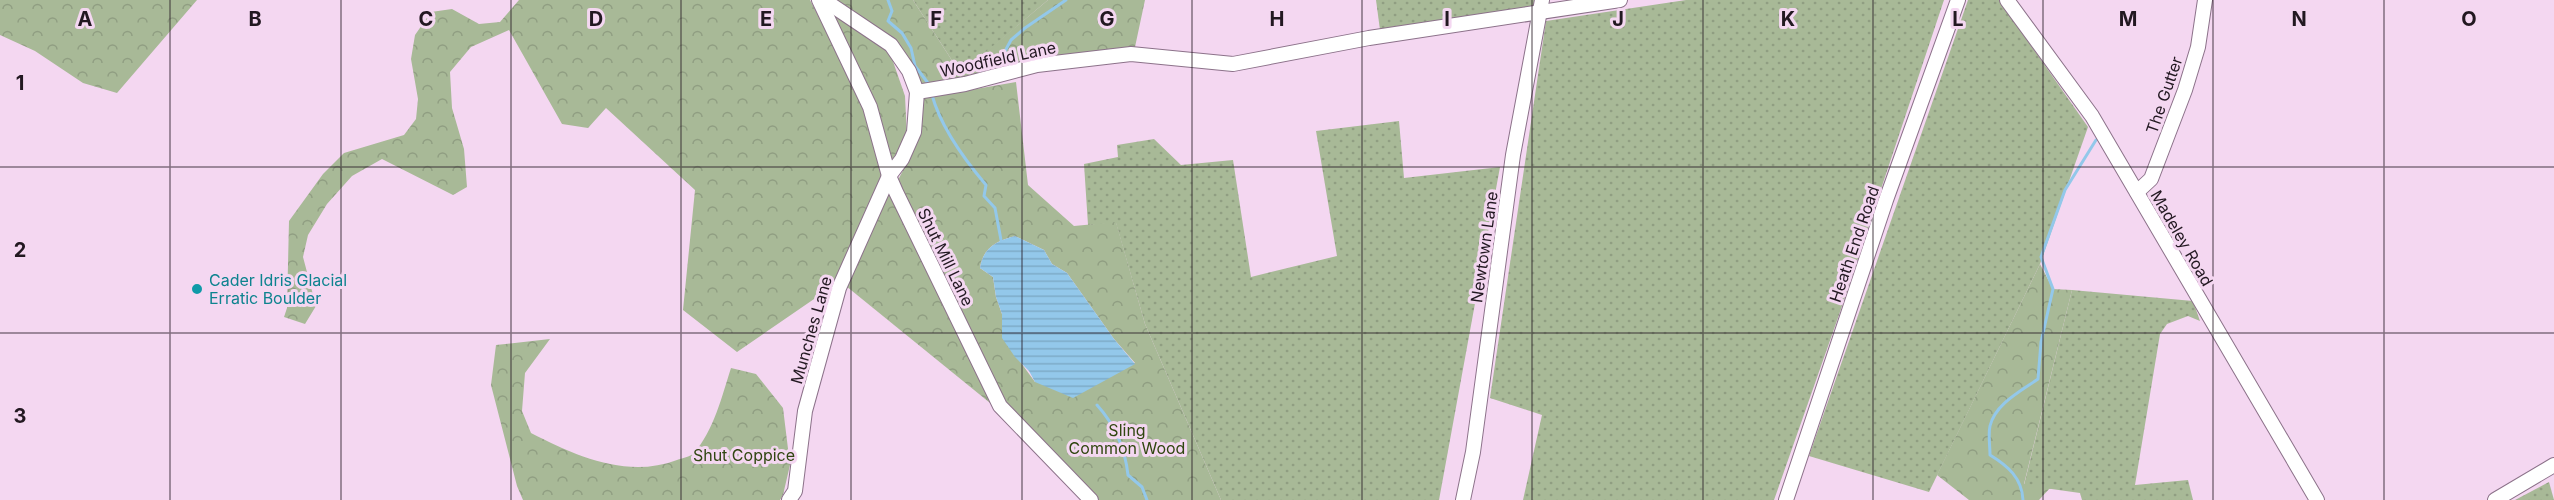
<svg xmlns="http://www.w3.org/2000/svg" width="2554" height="500" font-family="Inter,sans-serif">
<defs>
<pattern id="grass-dots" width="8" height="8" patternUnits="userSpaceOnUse" patternTransform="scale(1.5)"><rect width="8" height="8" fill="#a8b997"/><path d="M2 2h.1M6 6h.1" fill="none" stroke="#909e82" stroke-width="1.8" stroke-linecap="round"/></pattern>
<pattern id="forest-crowns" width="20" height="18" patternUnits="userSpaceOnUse" patternTransform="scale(1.5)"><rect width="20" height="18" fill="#a8b997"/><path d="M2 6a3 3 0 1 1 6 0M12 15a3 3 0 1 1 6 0" fill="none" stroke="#909e82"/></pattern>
<pattern id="water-rules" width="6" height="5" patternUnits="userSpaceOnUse" patternTransform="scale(1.5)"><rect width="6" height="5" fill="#93c8ea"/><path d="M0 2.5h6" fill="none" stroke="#7eabc8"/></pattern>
</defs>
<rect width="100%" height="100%" fill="#f4d7f1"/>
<g fill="url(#grass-dots)">
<path d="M913,0H1048L976,61L953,62Z"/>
<path d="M1376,0H1536L1534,9L1380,30Z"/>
<path d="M1686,0H1944L1840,312L1774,500H1523L1542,415L1490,398L1546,21Z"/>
<path d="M1968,0H1999L2088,127L2040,264L1929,492L1809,456Z"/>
<path d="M1399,121L1404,178L1500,167L1439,500H1221L1145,324L1116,223L1088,225L1084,164L1118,157L1117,145L1154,139L1181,165L1233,160L1251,277L1337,256L1316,131Z"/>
<path d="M2072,290L2193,301L2200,321L2188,316L2167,324L2160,334L2135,485L2188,480L2193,500H2082L2080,493L2024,485Z"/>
<path d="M2549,482L2554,500H2515Z"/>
</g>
<g fill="url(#forest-crowns)" fill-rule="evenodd">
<path d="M0,0H197L117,93L83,83L35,51L0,35Z"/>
<path d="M519,0H810L865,107L884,172L833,286L737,352L683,310L695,190L606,108L588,128L562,124L509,30L471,47L450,72L452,108L464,149L467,187L453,195L382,159L352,176L327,204L308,235L303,257L316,306L305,324L284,317L287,308L289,221L323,174L344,153L404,135L416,119L418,99L411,59L415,35L431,12L452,9L479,24L500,22Z"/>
<path d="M835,0H913L953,62L976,60L1048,0H1145L1135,47L1052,57L914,91L896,41Z"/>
<path d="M825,5L888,47L905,96L907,137L892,160L873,104Z"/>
<path d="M1016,82L1028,185L1074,226L1116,222L1145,324L1221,500H1092L1006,402L969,331L898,180C913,153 920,128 924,98ZM1015,236L1044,250L1052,264L1067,273L1114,339L1135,363L1035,382L1003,338L1002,314L996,297L993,277L980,268C983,248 996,241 1015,236Z"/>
<path d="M889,186L995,407L846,286Z"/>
<path d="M2040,264L2053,289L2072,290L2024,484L2051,487L2039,500H1969L1937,475Z"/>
<path d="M550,339L525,373L522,411L531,433C576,456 627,479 677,460C682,458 690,457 694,453C714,430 722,396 731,368L756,374L783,408L790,465L783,495L780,500H523L517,486L491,385L496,345Z"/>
</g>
<path fill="url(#water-rules)" d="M1015,236L1044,250L1052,264L1067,273L1114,339L1135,364L1073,398L1035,382L1029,371L1015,357L1002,338V314L996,297L993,277L980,268C983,248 996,241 1015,236Z"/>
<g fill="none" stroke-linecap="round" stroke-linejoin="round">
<g stroke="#93c8ea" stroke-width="3">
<path d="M888,0L892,11L888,21L902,33L911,48L915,66L928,83"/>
<path d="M980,72L992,60L1004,53L1011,40L1025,28L1066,0"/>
<path d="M932,95C941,128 964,159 986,185L984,196L995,208L1001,240"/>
<path d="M1097,405C1115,425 1125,448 1128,475L1142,487L1147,500"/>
<path d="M2023,500C2022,478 2008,466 1990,455C1990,446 1988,434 1990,426C1995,404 2021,391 2038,379L2041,342L2053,289L2041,257L2065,190L2096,140"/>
</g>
<g stroke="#8c728a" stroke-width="16">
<g id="minor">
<path d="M819,0L870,107L889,176L896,192L1000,406L1091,500"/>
<path d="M824,0L891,45L909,71L917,92"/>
<path d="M2007,0L2092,116L2317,500"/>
<path d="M2137,192L2151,179L2185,90L2198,47L2205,0"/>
<path d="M789,500L795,491L805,411L839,288L889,176L902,159L914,132L917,92L965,84L1037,65L1131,54L1233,64L1369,38L1620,0"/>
<path d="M1463,500L1473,452L1513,155L1542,0"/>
<path d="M1786,500L1886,200L1958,0"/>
<path d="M2495,500L2554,465"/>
</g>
</g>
<use href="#minor" stroke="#fff" stroke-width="14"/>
</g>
<path fill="none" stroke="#221821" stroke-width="1.5" stroke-opacity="0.55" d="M170,0V500M341,0V500M511,0V500M681,0V500M851,0V500M1022,0V500M1192,0V500M1362,0V500M1532,0V500M1703,0V500M1873,0V500M2043,0V500M2213,0V500M2384,0V500M0,167H2554M0,333H2554"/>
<circle fill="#0f9aa8" stroke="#f4d7f1" stroke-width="2" cx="197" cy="289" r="6"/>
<g text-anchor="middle" stroke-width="6" stroke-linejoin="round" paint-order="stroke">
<g font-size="16" fill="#221821" stroke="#f4d7f1">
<text transform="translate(998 59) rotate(-12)" y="6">Woodfield Lane</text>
<text transform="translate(2164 95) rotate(-71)" y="6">The Gutter</text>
<text transform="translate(2182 238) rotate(60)" y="6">Madeley Road</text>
<text transform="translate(1854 244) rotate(-71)" y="6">Heath End Road</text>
<text transform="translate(1484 247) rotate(-82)" y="6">Newtown Lane</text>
<text transform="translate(946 257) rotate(64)" y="6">Shut Mill Lane</text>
<text transform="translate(811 330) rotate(-74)" y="6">Munches Lane</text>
</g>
<g font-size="16" fill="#0d838f" stroke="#f4d7f1" text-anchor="start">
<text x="209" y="286">Cader Idris Glacial<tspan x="209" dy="18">Erratic Boulder</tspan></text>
</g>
<g font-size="16" fill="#304610" stroke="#f4d7f1">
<text x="1127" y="436">Sling<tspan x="1127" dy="18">Common Wood</tspan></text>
<text x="744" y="461">Shut Coppice</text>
</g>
</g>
<g font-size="20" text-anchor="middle" font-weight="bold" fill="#221821" stroke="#f4d7f1" stroke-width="6" stroke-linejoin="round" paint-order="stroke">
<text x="85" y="26">A</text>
<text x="255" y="26">B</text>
<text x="426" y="26">C</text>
<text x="596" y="26">D</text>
<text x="766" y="26">E</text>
<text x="936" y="26">F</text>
<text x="1107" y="26">G</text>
<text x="1277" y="26">H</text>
<text x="1447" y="26">I</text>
<text x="1618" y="26">J</text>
<text x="1788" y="26">K</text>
<text x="1958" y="26">L</text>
<text x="2128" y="26">M</text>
<text x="2299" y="26">N</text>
<text x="2469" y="26">O</text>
<text x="20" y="90">1</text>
<text x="20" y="257">2</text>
<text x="20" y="423">3</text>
</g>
</svg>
